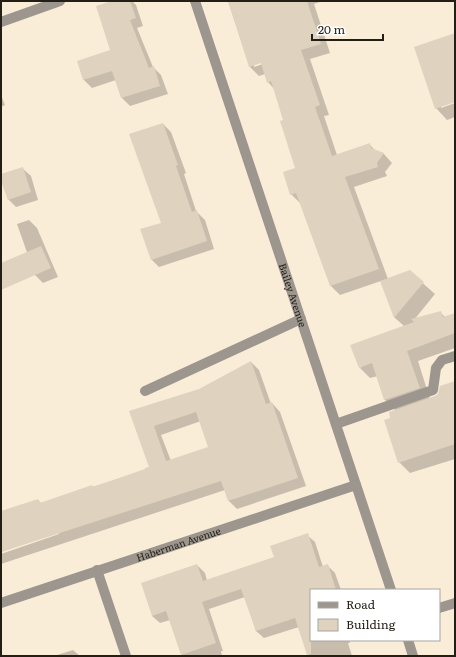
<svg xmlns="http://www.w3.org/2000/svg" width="456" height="657" font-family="Literata,serif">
<rect width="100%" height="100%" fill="#faedd8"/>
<g fill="#0003" fill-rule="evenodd">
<path d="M115,1H132L136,5L143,26L137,28L153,67L161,75L168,94L130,106L122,98L116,80L92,88L84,80L78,62L112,50Z"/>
<path d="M228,1H323L314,4L330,53L310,59L329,115L324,116L337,155L369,144L376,151L383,153L392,163L385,172L387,176L354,187L388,279L409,271L435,294L414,320L440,312L446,318L455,314V348L418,361L430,399L436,397L455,382V459L410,473L399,462L392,418L396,411L385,400L378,376L370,378L360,368L404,326L395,318L381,281L340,295L331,286L301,204L291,194L296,169L285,121L274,89L268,82L265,74L259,76L250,67ZM265,61L266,63L254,67V65Z"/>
<path d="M455,38V101L441,106V108L455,103V117L447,120L436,108Z"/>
<path d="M1,95L5,105L1,107Z"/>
<path d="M163,124L171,132L186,173L184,174L196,211L205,220L214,249L159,267L151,259L162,223Z"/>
<path d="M22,168L31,176L38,200L16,207L8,199L1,176Z"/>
<path d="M29,220L37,228L58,277L43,283L35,275L17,224Z"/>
<path d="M251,362L259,370L271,404L272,403L280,412L306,486L237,509L229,501L225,490L1,564V554L59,534L58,532L1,552V512L38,500L41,503L147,470L150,467L130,412L199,390ZM201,421L209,448L171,461L161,435Z"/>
<path d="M307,535L315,542L323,567L328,566L335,573L341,590H311V640H349L350,643H348L352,656H309L299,627L264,638L256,631L245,597L209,609L223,651H221L222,656H182L170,620L160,623L152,616L197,565L205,573L207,581L275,558Z"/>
<path d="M73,650L80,656H54Z"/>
</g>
<g fill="#dfd2be" fill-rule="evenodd">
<path d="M112,1H130L136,18L130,20L149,68L154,66L160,86L121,98L112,71L83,80L77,61L110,50L96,6Z"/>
<path d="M228,1H307L321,44L301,50L320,105L315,107L332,156L370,143L371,148L384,153L377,163L378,167L345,177L379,269L330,286L296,193L290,195L283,172L295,168L280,121L283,120L271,81L267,83L261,63L249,67Z"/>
<path d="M455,33V102L435,109L414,47Z"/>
<path d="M163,123L178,165L176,166L192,212L197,210L207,241L151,260L140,229L161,223L129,134Z"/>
<path d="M23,167L31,192L8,200L1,181V174Z"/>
<path d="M41,246L51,268L1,290V263Z"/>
<path d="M410,270L424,282L394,318L380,281Z"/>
<path d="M441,311L443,317L455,313V333L407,351L420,388L384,400L372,363L359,368L350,345L414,322L411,319Z"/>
<path d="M251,361L266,404L272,402L298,478L228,501L221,481L1,552V511L38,499L40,503L92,485L93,487L145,469V468L149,467L129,411L199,389ZM196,412L208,447L166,461L154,426Z"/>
<path d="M455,381V444L398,463L384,420L390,418L389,412L435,396L438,394L440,386Z"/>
<path d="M308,533L319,567L328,564L336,590H311V654L307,655L295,618L256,631L241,589L202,602L216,643L181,655L166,611L152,616L141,583L197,564L203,581L274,557L270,546Z"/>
</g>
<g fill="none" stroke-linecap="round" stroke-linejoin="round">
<g stroke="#9c968e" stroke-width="10">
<path id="s1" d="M195,1L391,590"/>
<path d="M1,22L60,1"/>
<path d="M145,391L301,319"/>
<path d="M336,424L433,390L436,368L442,360L455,356"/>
<path d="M97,570L126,656"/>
<path id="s2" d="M1,603L356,485"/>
<path d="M439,608L455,603"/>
<path d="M408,640L413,656"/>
</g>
</g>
<g text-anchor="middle" stroke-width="3" stroke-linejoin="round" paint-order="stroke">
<g font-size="10" fill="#231f17" stroke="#fff">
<text dy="4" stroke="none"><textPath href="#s1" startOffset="310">Bailey Avenue</textPath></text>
<text dy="4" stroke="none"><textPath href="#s2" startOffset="187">Haberman Avenue</textPath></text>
</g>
</g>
<rect width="456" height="657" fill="none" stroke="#231f17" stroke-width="4"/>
<rect x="310" y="589" width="130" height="52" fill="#ffffff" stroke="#a7a5a2"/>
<rect x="318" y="602" width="20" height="6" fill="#9c968e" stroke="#a7a5a2"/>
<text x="346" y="609" font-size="12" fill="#231f17">Road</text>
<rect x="318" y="619" width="20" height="12" fill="#dfd2be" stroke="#a7a5a2"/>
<text x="346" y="629" font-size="12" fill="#231f17">Building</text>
<path d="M312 34v6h71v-6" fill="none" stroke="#231f17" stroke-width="2"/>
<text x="318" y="34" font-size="12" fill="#231f17" stroke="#ffffff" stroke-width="3" paint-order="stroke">20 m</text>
</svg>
